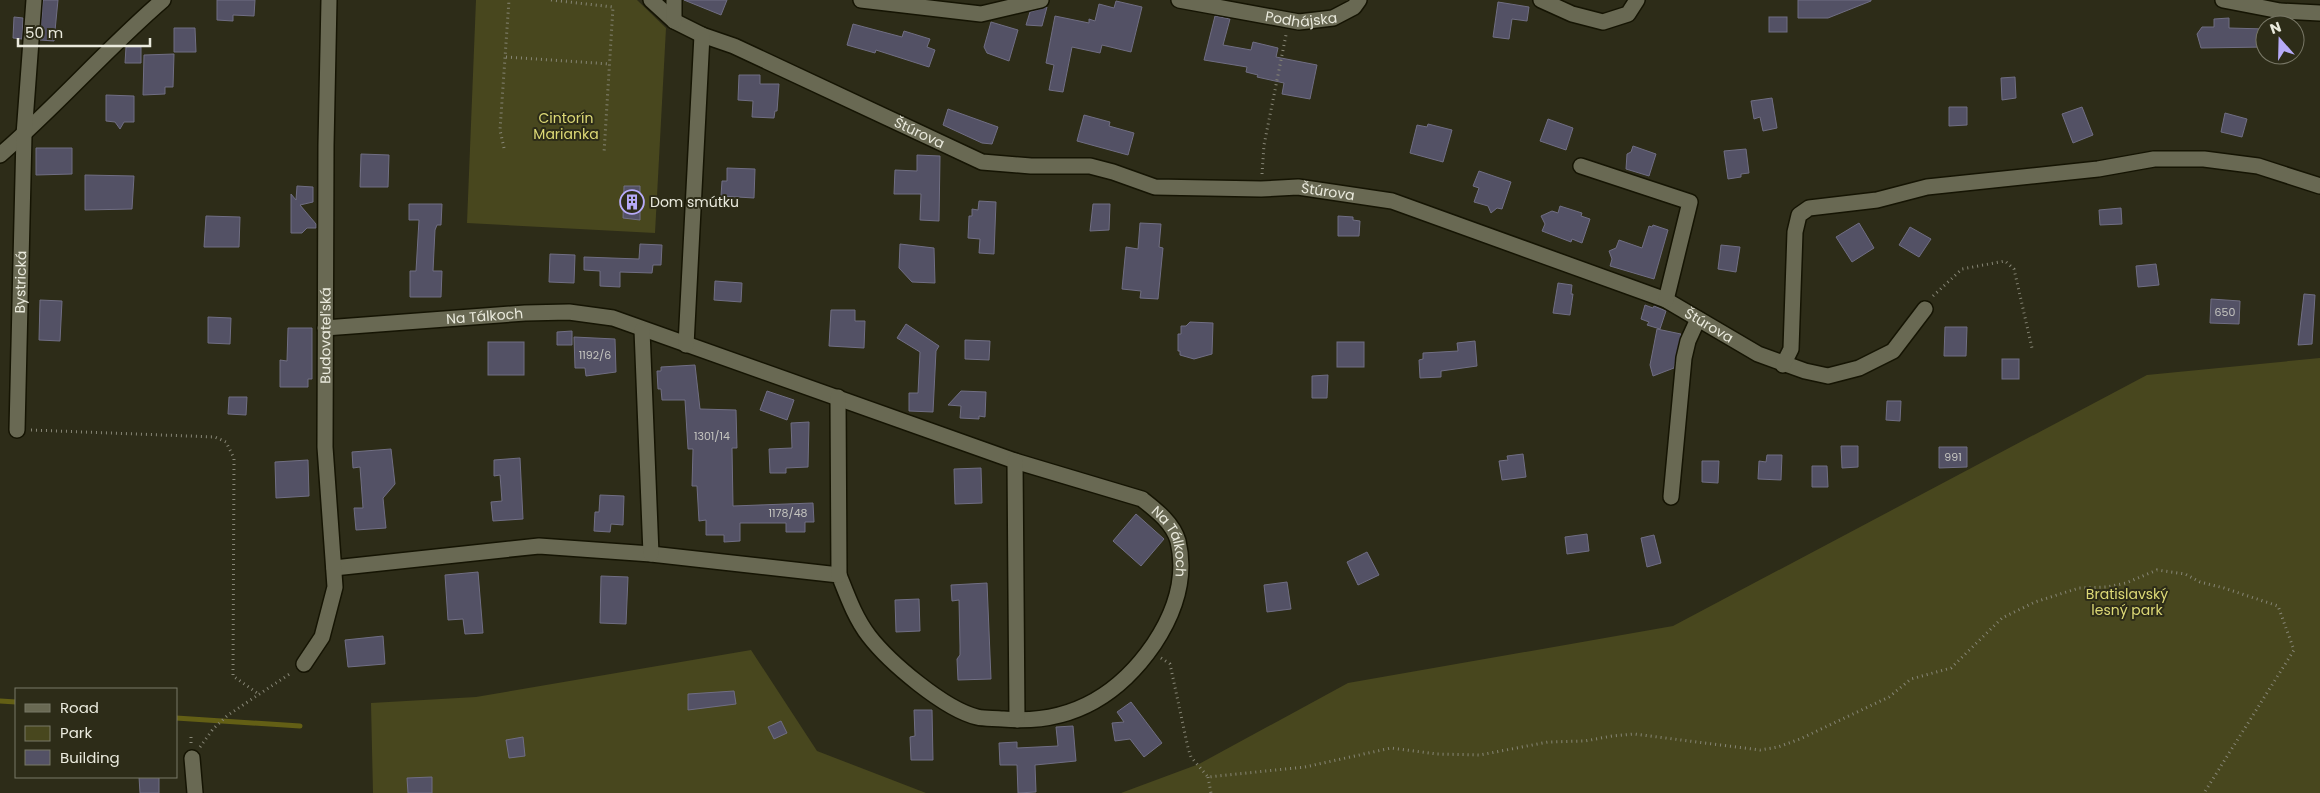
<svg xmlns="http://www.w3.org/2000/svg" width="2320" height="793" font-family="Poppins,sans-serif">
<rect width="100%" height="100%" fill="#2d2c18"/>
<g fill="#48471e">
<path d="M476,0H637L666,28L655,233L467,223Z"/>
<path d="M2320,358V793H1121L1199,764L1348,683L1673,626L2147,375Z"/>
<path d="M751,650L817,751L926,793H373L371,703L476,697Z"/>
</g>
<g fill="none" stroke-linecap="round" stroke-linejoin="round">
<g stroke="#635f15" stroke-width="5">
<path d="M0,701L16,702"/>
<path d="M176,718L300,726"/>
</g>
</g>
<g fill="#535165" stroke="#706e83">
<path d="M43,0H58L54,41L40,40Z"/>
<path d="M217,0H255L254,16L233,15V21L217,20Z"/>
<path d="M684,0H727L721,15Z"/>
<path d="M1798,0H1871V1L1828,18H1798Z"/>
<path d="M1116,1L1142,7L1131,52L1102,45L1100,53L1072,47L1063,92L1049,90L1054,65L1046,63L1055,16L1089,23V19L1095,21L1099,4L1114,8Z"/>
<path d="M1498,2L1529,7L1527,21L1512,19L1509,39L1493,37Z"/>
<path d="M1047,7L1042,26L1026,25L1030,12Z"/>
<path d="M1215,16L1230,19L1223,45L1251,50L1253,42L1278,48L1276,57L1317,65L1310,99L1282,94L1284,83L1257,77L1258,75L1246,72L1247,67L1204,60Z"/>
<path d="M14,17L23,18L22,39L13,38Z"/>
<rect x="1769" y="17" width="18" height="15"/>
<path d="M2229,18V28L2265,29V47L2201,48L2197,34L2202,27H2214V19Z"/>
<path d="M991,22L1018,30L1009,61L987,53L984,47Z"/>
<path d="M853,24L902,37L904,31L930,39L927,47L935,50L929,67L876,50L875,53L847,45Z"/>
<path d="M174,28H195L196,52H174Z"/>
<path d="M126,47H141V63H125Z"/>
<path d="M174,54L173,87H165V94L143,95L144,55Z"/>
<path d="M739,75H760V84H779L777,111H775L774,118L752,117L753,101L738,100Z"/>
<path d="M2015,77L2016,98L2002,100L2001,78Z"/>
<path d="M106,95L134,96V122H124L120,129L115,122L106,121Z"/>
<path d="M1772,98L1777,128L1763,131L1760,117L1754,119L1751,101Z"/>
<path d="M1949,107H1967V125L1949,126Z"/>
<path d="M2082,107L2093,135L2073,143L2062,114Z"/>
<path d="M948,109L998,127L992,144L982,143L943,125Z"/>
<path d="M2225,113L2247,119L2242,137L2221,132Z"/>
<path d="M1084,115L1110,122L1109,126L1134,133L1128,155L1077,141Z"/>
<path d="M1548,119L1573,128L1566,150L1540,141Z"/>
<path d="M1428,124L1452,130L1443,162L1410,153L1417,125L1427,127Z"/>
<path d="M1633,146L1656,154L1649,176L1626,169L1627,154L1631,152Z"/>
<path d="M36,148H72V174L36,175Z"/>
<path d="M1746,149L1749,173L1741,174V177L1728,179L1724,151Z"/>
<path d="M361,154L389,155L388,187H360Z"/>
<path d="M917,155L940,156L939,221L920,220L921,194H894L895,170L917,171Z"/>
<path d="M727,168L755,169L754,198L721,196L722,181H727Z"/>
<path d="M1479,171L1511,182L1502,209L1497,208L1491,213L1488,206L1474,202L1479,188L1473,186Z"/>
<path d="M85,175L134,176L132,209L85,210Z"/>
<path d="M297,186L313,187V202L300,205L316,224V228H307L302,233H291V194L296,200Z"/>
<path d="M624,186H640V220L623,218Z"/>
<path d="M979,201L996,202L994,254L979,253L980,239L968,238L969,216H972V209L978,210Z"/>
<path d="M409,204H442L441,225H437L435,230L433,271H442L441,297H410V271H416L419,220H409Z"/>
<path d="M1093,204H1110L1109,230L1090,231Z"/>
<path d="M1560,206L1582,213L1581,216L1590,219L1582,243L1572,239L1571,242L1542,231L1545,224L1541,216L1552,211L1558,213Z"/>
<path d="M2121,208L2122,224L2100,225L2099,210Z"/>
<path d="M206,216L240,217L239,247H204Z"/>
<path d="M1338,216L1353,217V220L1360,221L1359,236H1338Z"/>
<path d="M1140,223L1161,224L1159,247L1163,248L1158,299L1140,298L1141,291L1122,289L1126,247L1138,249Z"/>
<path d="M1859,223L1874,248L1852,262L1836,237Z"/>
<path d="M1653,225L1668,230L1654,279L1610,266L1612,259L1609,251L1616,248L1619,240L1642,248L1649,226L1652,227Z"/>
<path d="M1910,227L1931,239L1919,257L1899,245Z"/>
<path d="M640,244L662,245L661,265H653L652,273L620,272V287L600,286V271L584,270V257L639,259Z"/>
<path d="M900,244L934,248L935,283L912,282L899,268Z"/>
<path d="M1721,245L1740,247L1736,272L1718,269Z"/>
<path d="M550,254L575,255L574,283L549,282Z"/>
<path d="M2156,264L2159,285L2138,287L2136,266Z"/>
<path d="M715,281L742,283L741,302L714,300Z"/>
<path d="M1558,283L1572,285L1571,294H1573L1570,315L1553,313Z"/>
<path d="M2304,294L2315,295L2312,344L2298,345Z"/>
<path d="M2211,299L2240,301L2239,324L2210,323Z"/>
<path d="M40,300L62,301L60,341L39,340Z"/>
<path d="M1645,305L1653,308L1654,306L1666,311L1660,329L1647,325L1649,322L1641,319Z"/>
<path d="M831,310H855V321H865L864,348L829,346Z"/>
<path d="M208,317L231,318L230,344L208,343Z"/>
<path d="M1190,322L1213,323L1212,354L1194,359L1180,355V351H1178V334H1181V326H1186Z"/>
<path d="M906,324L939,346L936,351L933,412L909,411V393H918L920,352L897,338Z"/>
<path d="M1945,327H1967L1966,356H1944Z"/>
<path d="M288,328H312V379H308V387H280V360L287,361Z"/>
<path d="M1657,329L1681,334L1674,368L1653,376L1650,365Z"/>
<path d="M572,331V345H557V332Z"/>
<path d="M574,337L615,339L616,372L586,376L585,368H575Z"/>
<path d="M965,340L990,341L989,360L965,359Z"/>
<path d="M1475,341L1477,366L1441,371V377L1420,378L1419,360L1423,359V353L1458,351L1457,343Z"/>
<rect x="488" y="342" width="36" height="33"/>
<rect x="1337" y="342" width="27" height="25"/>
<rect x="2002" y="359" width="17" height="20"/>
<path d="M695,365L700,409L736,410L737,448H732L733,506L813,503L814,522H805V532H786V523H740V541L724,542V535H706V520L699,521L697,486H692L693,449H688L685,400H662L661,389H658L657,371H661V367Z"/>
<path d="M1328,375L1327,398H1312V376Z"/>
<path d="M767,391L794,400L787,420L760,410Z"/>
<path d="M961,391L986,392L985,417L979,416V419L960,418L961,406L948,405Z"/>
<path d="M229,397H247L246,415L228,414Z"/>
<path d="M1887,401H1901L1900,421L1886,420Z"/>
<path d="M809,422L808,467L786,468V473H770L769,449L792,448L791,423Z"/>
<path d="M1841,446H1858V467L1842,468Z"/>
<path d="M1939,447H1967V467L1939,468Z"/>
<path d="M391,449L395,484L383,498L386,528L356,530L354,508H363L360,467L353,468L352,452Z"/>
<path d="M1523,454L1526,477L1502,480L1499,461L1508,460L1507,456Z"/>
<path d="M1767,455H1782L1781,480L1758,479L1759,461L1766,462Z"/>
<path d="M520,458L523,519L493,521L491,502L502,501L500,475L494,476V460Z"/>
<path d="M308,460L309,496L276,498L275,462Z"/>
<path d="M1702,461H1719L1718,483L1702,482Z"/>
<path d="M1812,466H1827L1828,487H1812Z"/>
<path d="M981,468L982,503L955,504L954,469Z"/>
<path d="M600,495L624,496L623,525L611,524L610,532L594,531L595,512H599Z"/>
<path d="M1136,514L1164,539L1141,566L1113,541Z"/>
<path d="M1587,534L1589,551L1567,554L1565,537Z"/>
<path d="M1654,535L1661,563L1647,567L1641,538Z"/>
<path d="M1367,552L1379,575L1358,585L1347,562Z"/>
<path d="M478,572L483,633L465,634L463,619L448,620L445,575Z"/>
<path d="M601,576L628,577L626,624L600,623Z"/>
<path d="M1287,582L1291,609L1267,612L1264,585Z"/>
<path d="M987,583L991,679L958,680L957,659L960,655V646L959,600L952,601L951,585Z"/>
<path d="M919,599L920,631L896,632L895,600Z"/>
<path d="M383,636L385,664L348,667L345,640Z"/>
<path d="M734,691L736,704L688,710V694Z"/>
<path d="M1131,702L1162,743L1144,757L1130,739L1115,741L1112,723L1124,722L1117,712Z"/>
<path d="M914,710H932L933,760H911L910,737L915,736Z"/>
<path d="M781,721L787,733L774,739L768,727Z"/>
<path d="M1073,726L1076,761L1035,765L1036,792L1018,793L1017,765H1000L999,743L1017,742V748L1058,746L1056,727Z"/>
<path d="M523,737L525,756L509,758L506,740Z"/>
<path d="M139,777H159V793H140Z"/>
<path d="M432,777V793H408L407,778Z"/>
</g>
<g fill="none" stroke-linecap="round" stroke-linejoin="round">
<g stroke="#151403" stroke-width="18">
<g id="minor">
<path id="s1" d="M651,0L674,21L702,35L734,46L982,162L1031,166H1090L1113,172L1155,187L1261,189L1298,187L1392,201L1666,300L1758,354L1805,371L1828,376L1859,368L1893,351L1925,309"/>
<path d="M674,0V21"/>
<path d="M861,0L981,14L1041,0"/>
<path id="s2" d="M1179,0L1299,22L1333,18L1354,7L1359,0"/>
<path d="M1541,0L1572,14L1603,22L1628,14L1637,0"/>
<path d="M2223,0L2280,11L2320,13"/>
<path d="M0,155C57,106 106,49 163,0"/>
<path d="M1581,166L1690,202L1666,300"/>
<path id="s3" d="M325,328L525,313L569,312L613,318L1015,461L1142,499C1156,510 1173,523 1178,541C1187,579 1174,614 1154,644C1117,698 1068,725 1003,719C994,718 985,719 977,717C944,709 889,662 869,636C855,618 847,595 839,575L651,554L539,546L334,568"/>
<path d="M642,330L651,554"/>
<path d="M686,345L702,35"/>
<path d="M1783,365L1791,349L1795,232L1799,215L1809,208L1877,200L1927,187L2098,169L2154,159H2204L2258,166L2320,186"/>
<path d="M838,397L839,575"/>
<path id="s4" d="M17,430L24,135L34,0"/>
<path d="M1015,461L1017,720"/>
<path d="M1671,497L1684,358L1688,341L1698,319"/>
<path id="s5" d="M304,664L322,637L335,587L325,447L326,145L329,0"/>
<path d="M192,758L195,793"/>
</g>
</g>
<g stroke="#878676" stroke-width="3" stroke-dasharray="1 4" stroke-linecap="butt">
<path d="M551,0L613,7L604,153"/>
<path d="M506,57L610,64"/>
<path d="M504,148L500,130L509,0"/>
<path d="M1262,174L1264,145L1286,35"/>
<path d="M1933,296L1962,269L2005,261L2014,269L2032,348"/>
<path d="M31,430L215,437L226,442L234,458L233,676L260,695"/>
<path d="M1161,658L1170,664L1188,748L1191,757L1208,777L1305,767L1391,748L1437,754L1480,755L1548,742L1585,741L1612,736L1634,734L1760,750L1778,747L1800,739L1889,697L1911,679L1951,668L2002,618L2035,602L2079,588L2107,587L2126,583L2157,570L2185,574L2200,582L2224,588L2278,606L2294,650L2204,793"/>
<path d="M191,737V745"/>
<path d="M200,747L213,729L228,715L291,673"/>
<path d="M1208,777L1211,793"/>
</g>
<use href="#minor" stroke="#696953" stroke-width="15"/>
</g>
<defs>
<g id="building-ring" transform="scale(1.25)"><circle r="9.5" fill="#2d2c18" stroke="#b7abf8" stroke-width="1.5"/><path d="M-4-6H4V6H1V3H-1V6H-4ZM-2.5-4.3h1.7v1.8h-1.7ZM.8-4.3h1.7v1.8H.8ZM-2.5-1h1.7V.8h-1.7ZM.8-1h1.7V.8H.8Z" fill="#b7abf8"/></g>
</defs>
<g fill-rule="evenodd">
<use href="#building-ring" x="632" y="202"/>
</g>
<g text-anchor="middle" stroke-width="4" stroke-linejoin="round" paint-order="stroke">
<g font-size="11" fill="#c4c4bf">
<text x="2225" y="316">650</text>
<text x="595" y="359">1192/6</text>
<text x="712" y="440">1301/14</text>
<text x="1953" y="461">991</text>
<text x="788" y="517">1178/48</text>
</g>
<g font-size="14" fill="#eaeadd" stroke="#2d2c18">
<text dy="5" stroke="none"><textPath href="#s2" startOffset="124">Podhájska</textPath></text>
<text dy="5" stroke="none"><textPath href="#s1" startOffset="301">Štúrova</textPath></text>
<text dy="5" stroke="none"><textPath href="#s1" startOffset="720">Štúrova</textPath></text>
<text dy="5" stroke="none"><textPath href="#s4" startOffset="148">Bystrická</textPath></text>
<text dy="5" stroke="none"><textPath href="#s3" startOffset="160">Na Tálkoch</textPath></text>
<text dy="5" stroke="none"><textPath href="#s1" startOffset="1126">Štúrova</textPath></text>
<text dy="5" stroke="none"><textPath href="#s5" startOffset="336">Budovateľská</textPath></text>
<text dy="5" stroke="none"><textPath href="#s3" startOffset="902">Na Tálkoch</textPath></text>
</g>
<g font-size="14" fill="#ddd976" stroke="#2d2c18">
<text x="566" y="123">Cintorín<tspan x="566" dy="16">Marianka</tspan></text>
<text x="2127" y="599">Bratislavský<tspan x="2127" dy="16">lesný park</tspan></text>
</g>
<g font-size="14" fill="#eaeadd" stroke="#2d2c18" text-anchor="start">
<text x="650" y="207">Dom smútku</text>
</g>
</g>
<rect x="15" y="688" width="162" height="90" fill="#2d2c18" stroke="#797867"/>
<rect x="25" y="704" width="25" height="8" fill="#696953" stroke="#797867"/>
<text x="60" y="713" font-size="15" fill="#eaeadd">Road</text>
<rect x="25" y="726" width="25" height="15" fill="#48471e" stroke="#797867"/>
<text x="60" y="738" font-size="15" fill="#eaeadd">Park</text>
<rect x="25" y="750" width="25" height="15" fill="#535165" stroke="#797867"/>
<text x="60" y="763" font-size="15" fill="#eaeadd">Building</text>
<g transform="translate(2280 40) rotate(340)"><circle r="24" fill="#2d2c18" stroke="#797867"/>
<path d="M0-4L9 19L0 12L-9 19Z" fill="#b7abf8"/>
<text y="-8" font-size="14" font-weight="bold" text-anchor="middle" fill="#eaeadd">N</text>
</g>
<path d="M18 38v8h132v-8" fill="none" stroke="#eaeadd" stroke-width="2.5"/>
<text x="25" y="38" font-size="15" fill="#eaeadd" stroke="#2d2c18" stroke-width="4" paint-order="stroke">50 m</text>
</svg>
